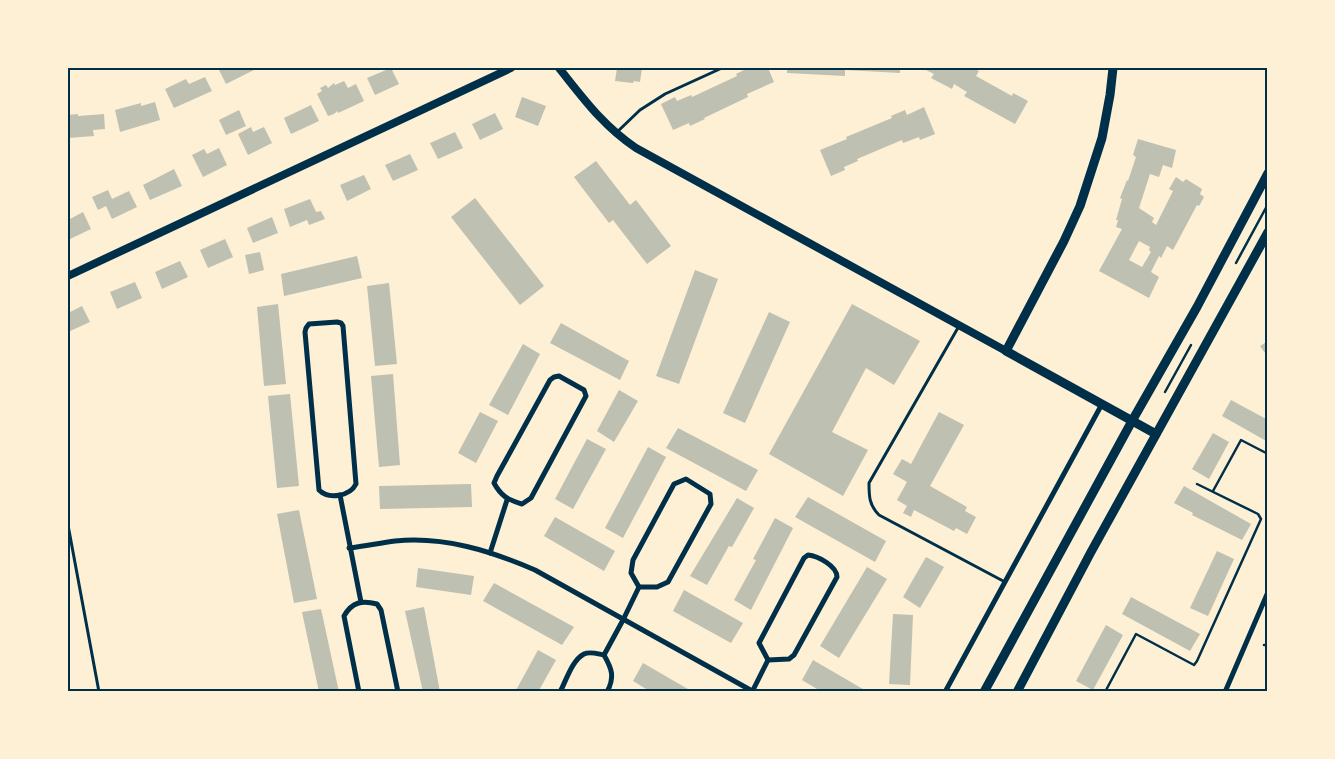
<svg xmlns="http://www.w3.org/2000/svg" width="1335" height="759" font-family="Commissioner,sans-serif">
<rect width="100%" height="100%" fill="#fdf0d5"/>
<g fill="#bec0b2" fill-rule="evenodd">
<path d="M218,68H258L226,84Z"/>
<path d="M391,68L399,84L375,95L367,78Z"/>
<path d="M617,68H642L640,82L634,81L633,83L615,81Z"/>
<path d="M748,68H768L774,82L747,94L748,97L704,118L705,119L690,126L689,123L673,130L661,104L675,97L677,101L691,95L692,97L737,76L736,74Z"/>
<path d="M787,68H900V73L845,70V76L787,73Z"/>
<path d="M922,68H972L979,71L976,76L1012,96L1013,93L1028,101L1015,124L964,96L967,92L954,84L952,89L931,78L934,74Z"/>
<path d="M205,77L212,91L174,108L165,89L186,79L189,84Z"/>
<path d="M344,81L348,88L356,84L364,101L338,113L337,111L334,114L328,116L317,94L322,91L320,88L326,85L328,88L334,83L335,85Z"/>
<path d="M522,97L546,106L538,126L515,117Z"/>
<path d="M155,102L160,120L120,132L115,110L141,103V106Z"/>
<path d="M311,105L319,121L291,134L284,118Z"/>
<path d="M924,107L935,134L920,140L919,137L903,143L902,140L857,159L858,161L844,167L845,170L831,176L820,150L847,139L846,137L892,118L891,116L905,110L907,115Z"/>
<path d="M239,110L246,126L226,135L219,120Z"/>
<path d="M495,113L503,129L480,140L472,124Z"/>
<path d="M78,114V116L104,114L105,129L93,130L94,136L68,138V115Z"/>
<path d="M251,127L253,132L264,127L272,143L248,155L238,134Z"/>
<path d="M455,132L463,148L438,159L430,143Z"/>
<path d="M1138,139L1176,150L1172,168L1163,165L1159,177L1150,174L1139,208L1154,218L1152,222L1156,225L1173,191L1169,189L1176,177L1183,182L1186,179L1202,189L1200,194L1204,197L1199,206L1197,205L1173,250L1167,246L1161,258L1159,256L1151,272L1159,277L1149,298L1099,271L1122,229L1116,227L1118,220H1116L1122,199L1120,198L1127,180L1128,181L1136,157L1133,155ZM1139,241L1150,247L1149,250L1151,252L1142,267L1129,260Z"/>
<path d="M219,148L227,165L203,177L192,155L204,149L207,154Z"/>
<path d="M410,154L418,170L393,181L385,165Z"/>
<path d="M596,161L630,205L636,200L671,246L647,264L613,220L609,223L574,177Z"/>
<path d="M174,169L182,186L150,200L143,185Z"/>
<path d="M364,175L371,189L347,201L340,185Z"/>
<path d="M108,190L112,199L129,191L137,207L112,219L106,206L98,210L92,197Z"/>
<path d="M475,198L544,286L520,305L451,217Z"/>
<path d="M310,199L316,212L321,211L325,219L309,225L307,220L290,227L284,209Z"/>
<path d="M83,212L91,229L68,240V220Z"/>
<path d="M272,217L278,233L253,243L247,228Z"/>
<path d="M225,239L233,257L208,268L200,250Z"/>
<path d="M260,252L264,270L249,274L245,255Z"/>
<path d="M357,256L362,278L284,296L281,274Z"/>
<path d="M180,261L188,277L162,289L155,272Z"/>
<path d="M695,270L718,279L679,384L656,376Z"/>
<path d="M135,282L142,298L117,309L110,292Z"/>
<path d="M389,283L397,364L375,366L367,286Z"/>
<path d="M278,304L286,384L264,386L257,307Z"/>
<path d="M852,304L920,341L894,385L866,368L832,432L868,450L843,496L769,454Z"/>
<path d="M82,306L90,322L68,332V313Z"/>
<path d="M769,312L790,322L745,423L723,413Z"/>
<path d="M561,323L629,361L620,380L550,343Z"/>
<path d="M1268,341V357L1260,346Z"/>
<path d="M523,344L540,354L508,415L489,405Z"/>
<path d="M393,374L400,465L379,467L371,376Z"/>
<path d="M619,390L638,401L614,442L597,431Z"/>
<path d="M290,394L299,486L277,488L268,396Z"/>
<path d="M1231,400L1268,420V442L1222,416Z"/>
<path d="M480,412L498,421L476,463L458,453Z"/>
<path d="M939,412L964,425L930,486L967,507L965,511L976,517L967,534L956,528L954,531L914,510L911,517L903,513L907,506L897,500L907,482L893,474L902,459L911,464Z"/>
<path d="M678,428L758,470L746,491L666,448Z"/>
<path d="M1213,433L1229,442L1209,479L1192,469Z"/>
<path d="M587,439L606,449L573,509L555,499Z"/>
<path d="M648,447L666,457L623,538L605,528Z"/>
<path d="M471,484L472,507L380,509L379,486Z"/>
<path d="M1184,486L1251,524L1242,540L1192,515L1193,513L1174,503Z"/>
<path d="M808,497L886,541L875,562L795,517Z"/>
<path d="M737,498L754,508L732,547L729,546L707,585L690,576Z"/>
<path d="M299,510L317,599L294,603L277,514Z"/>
<path d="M555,517L615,551L604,571L544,536Z"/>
<path d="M775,518L793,528L751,610L734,600L756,560L753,559Z"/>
<path d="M1217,551L1234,559L1208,616L1190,608Z"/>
<path d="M926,557L944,567L920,608L903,597Z"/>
<path d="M867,567L887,579L839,658L820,646Z"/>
<path d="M418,568L474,576L471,595L416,587Z"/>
<path d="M494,583L574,627L562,645L483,601Z"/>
<path d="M684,590L743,623L731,643L673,611Z"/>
<path d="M1131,597L1200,634L1190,651L1122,614Z"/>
<path d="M424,607L440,692H423L405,611Z"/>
<path d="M321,609L339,692H319L302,612Z"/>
<path d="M893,614L913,615L910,685L889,684Z"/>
<path d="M1106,625L1123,635L1093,690L1076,681Z"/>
<path d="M538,650L556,660L538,692H515Z"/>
<path d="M813,660L868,692H822L802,680Z"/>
<path d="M643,663L693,692H651L633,681Z"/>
</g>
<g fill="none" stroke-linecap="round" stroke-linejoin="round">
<g stroke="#003049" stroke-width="2.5">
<path d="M1236,263L1268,204"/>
<path d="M1165,392L1191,345"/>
<path d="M1213,491L1241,440L1268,454"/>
<path d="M1264,645H1268"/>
<path d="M1105,692L1136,634L1194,665L1197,661L1261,519L1258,514L1197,484"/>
</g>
<g stroke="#003049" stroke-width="3">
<path d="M616,133L640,110L665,94L722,68"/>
<path d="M959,326L869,483C869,496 869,505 879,515L1005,582"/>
<path d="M68,525L99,692"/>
</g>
<g stroke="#003049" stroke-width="5">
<path d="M337,322L341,323L343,326L356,484C350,496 329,500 319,490L305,332L306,328L309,324Z"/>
<path d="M559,376L584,390L586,396L531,498L522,504C508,500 501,496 494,483L497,476L550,380L554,377Z"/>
<path d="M686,479L710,494L711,504L668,582L657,587H639L631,573L633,560L674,484Z"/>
<path d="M340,495L361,602"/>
<path d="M349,548C365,546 380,543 395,541C444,536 491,551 535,570L754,692"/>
<path d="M490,553L507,500"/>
<path d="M808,555C818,556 837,566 837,577L794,655L789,659L768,660L759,643L804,558Z"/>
<path d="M604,655L623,620L639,587"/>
<path d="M359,692L344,616C352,602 362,600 377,604L381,610L398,692"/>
<path d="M560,692C566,681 572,660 584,654C590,651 598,654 604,655C612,669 615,677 607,692"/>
<path d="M752,692L768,660"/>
<path d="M945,692L1102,404"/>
<path d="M1225,692L1268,592"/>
</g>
<g stroke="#003049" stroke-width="8">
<path d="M559,68C583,98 603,126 636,148L1006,351"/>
<path d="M68,276L511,68"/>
</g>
<path stroke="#003049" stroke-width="9" d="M1113,68L1110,95L1102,138L1080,206L1064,241L1006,351L1156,434"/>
<g stroke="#003049" stroke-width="9">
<path d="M984,692L1132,421L1197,307L1268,173"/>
<path d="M1017,692L1091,552L1268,232"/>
</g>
</g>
<rect width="1335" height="759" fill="none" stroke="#fdf0d5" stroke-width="138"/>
<rect x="69" y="69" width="1197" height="621" fill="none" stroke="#003049" stroke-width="2"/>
</svg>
